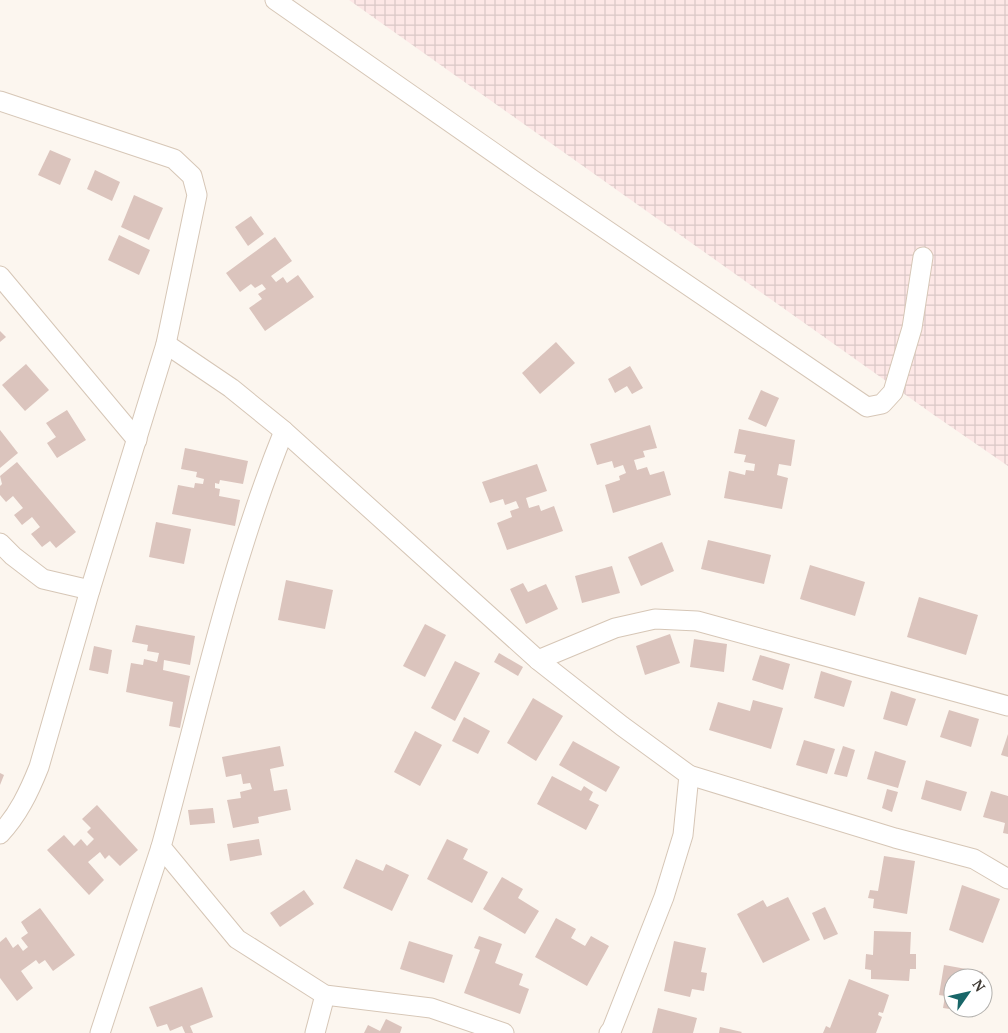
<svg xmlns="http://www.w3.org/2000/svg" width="1008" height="1033" font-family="'PT Serif',serif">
<defs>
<pattern id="industrial-grid" width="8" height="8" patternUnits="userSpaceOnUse" patternTransform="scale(1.25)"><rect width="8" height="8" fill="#fde7e6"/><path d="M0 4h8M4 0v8" fill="none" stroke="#dac7c6"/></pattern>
</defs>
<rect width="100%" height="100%" fill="#fcf6ef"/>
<path fill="url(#industrial-grid)" d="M349,0H1008V466L934,415Z"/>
<g fill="#dbc4bd">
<path d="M50,150L71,159L60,185L38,175Z"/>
<path d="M95,170L120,182L112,201L87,189Z"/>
<path d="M134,195L163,208L149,240L121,227Z"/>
<path d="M251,216L264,234L248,246L235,227Z"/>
<path d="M119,235L150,250L139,275L108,260Z"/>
<path d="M275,237L292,261L271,276L276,282L283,277L287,283L298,275L314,297L265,331L249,308L262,299L258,294L266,289L262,284L255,288L251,284L240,292L226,273Z"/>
<path d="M0,331L6,337L0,342Z"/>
<path d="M556,342L575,363L540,394L522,373Z"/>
<path d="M26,364L49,390L25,411L2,385Z"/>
<path d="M630,366L643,388L632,394L627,386L615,393L608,379Z"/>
<path d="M761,390L779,398L766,427L748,419Z"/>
<path d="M67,410L86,440L57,458L47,443L56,437L46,423Z"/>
<path d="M650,425L657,448L643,451L645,457L634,460L637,470L647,467L650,475L664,471L671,495L613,513L605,485L620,480L619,476L626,473L623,465L614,468L612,461L597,465L590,444Z"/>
<path d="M739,429L795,440L791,466L779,464L777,475L788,478L782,509L724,498L729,471L745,475L746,470L754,471L755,464L744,462L746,455L734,453Z"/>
<path d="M0,430L18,453L0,468Z"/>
<path d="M185,448L248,461L243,484L220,480L219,484L215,483V488L220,489L219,496L240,500L235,526L172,514L178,485L194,488L195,483L203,484L204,479L196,477L197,472L181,469Z"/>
<path d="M17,462L76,532L56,548L50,541L42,547L31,534L40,527L32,517L22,525L14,515L23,508L13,496L6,502L0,495V486L2,484L0,476Z"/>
<path d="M537,464L547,491L526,498L529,508L539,505L541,511L554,506L563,531L507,550L497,523L512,517L510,511L519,508L516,501L505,505L503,499L490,503L482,482Z"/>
<path d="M156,522L191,529L184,564L149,557Z"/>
<path d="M708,540L771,555L764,584L701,569Z"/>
<path d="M662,542L674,571L641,586L628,557Z"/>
<path d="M810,565L865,582L855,616L800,599Z"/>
<path d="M612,566L620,593L582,603L575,576Z"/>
<path d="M286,580L333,590L325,629L278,620Z"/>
<path d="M523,583L528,592L546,584L558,609L526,624L510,589Z"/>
<path d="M919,597L978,615L966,655L907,637Z"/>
<path d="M425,624L446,635L425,677L403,666Z"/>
<path d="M136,625L195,636L190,665L164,660L163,670L190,676L180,728L169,726L173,702L126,692L131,663L143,665L144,659L157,662L159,653L147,651L148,645L132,642Z"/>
<path d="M670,634L680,663L645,675L636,646Z"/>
<path d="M694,639L727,644L724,672L690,667Z"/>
<path d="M94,646L112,650L108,674L89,670Z"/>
<path d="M499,653L523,667L518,676L494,662Z"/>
<path d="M760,655L790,664L783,690L752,680Z"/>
<path d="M455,661L480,673L455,721L431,708Z"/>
<path d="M821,671L852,681L844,707L814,698Z"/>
<path d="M891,691L916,699L907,726L883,719Z"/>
<path d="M533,698L563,716L536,761L507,743Z"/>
<path d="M753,700L783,708L771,749L709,730L718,702L750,711Z"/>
<path d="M949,710L979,719L971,747L940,737Z"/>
<path d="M464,717L490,731L478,754L452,741Z"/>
<path d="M415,731L442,745L420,786L394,772Z"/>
<path d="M1008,734V757L1001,755Z"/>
<path d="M804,740L835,749L827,774L796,765Z"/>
<path d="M573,741L620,767L606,792L559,765Z"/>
<path d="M280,746L284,766L270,769L274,791L287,789L291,810L258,817L259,823L233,828L227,800L241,798L240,792L252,789L250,783L243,784L241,774L226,777L222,757Z"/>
<path d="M843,746L855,750L847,777L834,774Z"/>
<path d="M875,751L906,761L898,788L867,779Z"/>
<path d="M0,773L4,775L0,785Z"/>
<path d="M552,776L581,791L584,786L593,792L589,800L599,805L586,830L537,804Z"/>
<path d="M926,780L967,792L961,811L921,799Z"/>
<path d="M887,789L898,792L892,812L882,808Z"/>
<path d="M991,791L1008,796V834L1003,833L1005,823L983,817Z"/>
<path d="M97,805L138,850L120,866L109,855L105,859L100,852L88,862L104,880L89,895L47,850L64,835L74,846L81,839L87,846L94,839L87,832L91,828L82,819Z"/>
<path d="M213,808L215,823L190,825L188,810Z"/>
<path d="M259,839L262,855L230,861L227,844Z"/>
<path d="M447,839L468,849L463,859L488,872L472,903L427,879Z"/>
<path d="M884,856L915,861L907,914L873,908L874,899L868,898L870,890L878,891Z"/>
<path d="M356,859L383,871L386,864L409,875L392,911L343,888Z"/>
<path d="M502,877L523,889L518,898L539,911L525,934L483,909Z"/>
<path d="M962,885L1000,899L983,943L949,930Z"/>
<path d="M304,890L314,904L280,927L270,913Z"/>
<path d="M788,897L810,940L763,963L737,914L763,900L767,907Z"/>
<path d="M825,907L838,934L824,940L812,913Z"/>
<path d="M40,908L75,955L53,971L45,960L39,964L36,960L21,971L33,988L17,1001L0,978V942L6,937L13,948L18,944L23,951L28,947L21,938L28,933L21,922Z"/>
<path d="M556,918L576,929L571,938L585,946L591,936L609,946L587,986L535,957Z"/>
<path d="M874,931L911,932L910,954H916V969H910L909,981L871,979V970L865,969L866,954L873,955Z"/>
<path d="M479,936L502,944L495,963L523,974L519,985L529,989L520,1014L464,993L480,950L474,948Z"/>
<path d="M409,941L453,955L444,983L400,969Z"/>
<path d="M674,941L706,948L701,972L707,973L704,991L692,989L690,997L664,991Z"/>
<path d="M944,965L983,972L982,978H953V1008H977L976,1013L943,1008L945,996L939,995Z"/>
<path d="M849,979L889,995L883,1013L879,1012L878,1015L882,1017L876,1033H823L826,1026L830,1028Z"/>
<path d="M202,987L213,1017L190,1026L193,1033H185L182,1026L170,1031L167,1024L157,1027L149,1007Z"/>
<path d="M658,1008L697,1018L693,1033H652Z"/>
<path d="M386,1019L402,1027L400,1033H364L368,1025L380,1031Z"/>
<path d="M720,1027L742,1032L741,1033H719Z"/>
</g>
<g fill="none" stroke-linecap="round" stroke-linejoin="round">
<g stroke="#d6c6b6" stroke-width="21">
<g id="street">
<path d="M275,0L533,180L867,407L882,404L893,392L912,328L923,257"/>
<path d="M0,101L174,159L192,176L197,195L166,344L90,590L39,767C29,792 18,815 0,834"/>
<path d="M0,276L137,440"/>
<path d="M166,344L231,388L284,431L538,660L622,726L689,775L895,838L974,859L1008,879"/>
<path d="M284,431C230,564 199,708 161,847L237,939L325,995L431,1008L504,1033"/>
<path d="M0,543L13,556L43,579L90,590"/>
<path d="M538,660L615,628L655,619L697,621L1008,706"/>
<path d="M100,1033L161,847"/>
<path d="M315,1033L325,995"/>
<path d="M609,1033L612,1029L664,897L683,835L689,775"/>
</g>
</g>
<use href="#street" stroke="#fff" stroke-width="19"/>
</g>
<g transform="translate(968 993) rotate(56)"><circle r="24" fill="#ffffff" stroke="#b2b0ad"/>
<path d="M0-4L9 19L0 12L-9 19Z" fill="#186668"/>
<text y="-8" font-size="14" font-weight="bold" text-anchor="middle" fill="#3f3933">N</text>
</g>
</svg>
